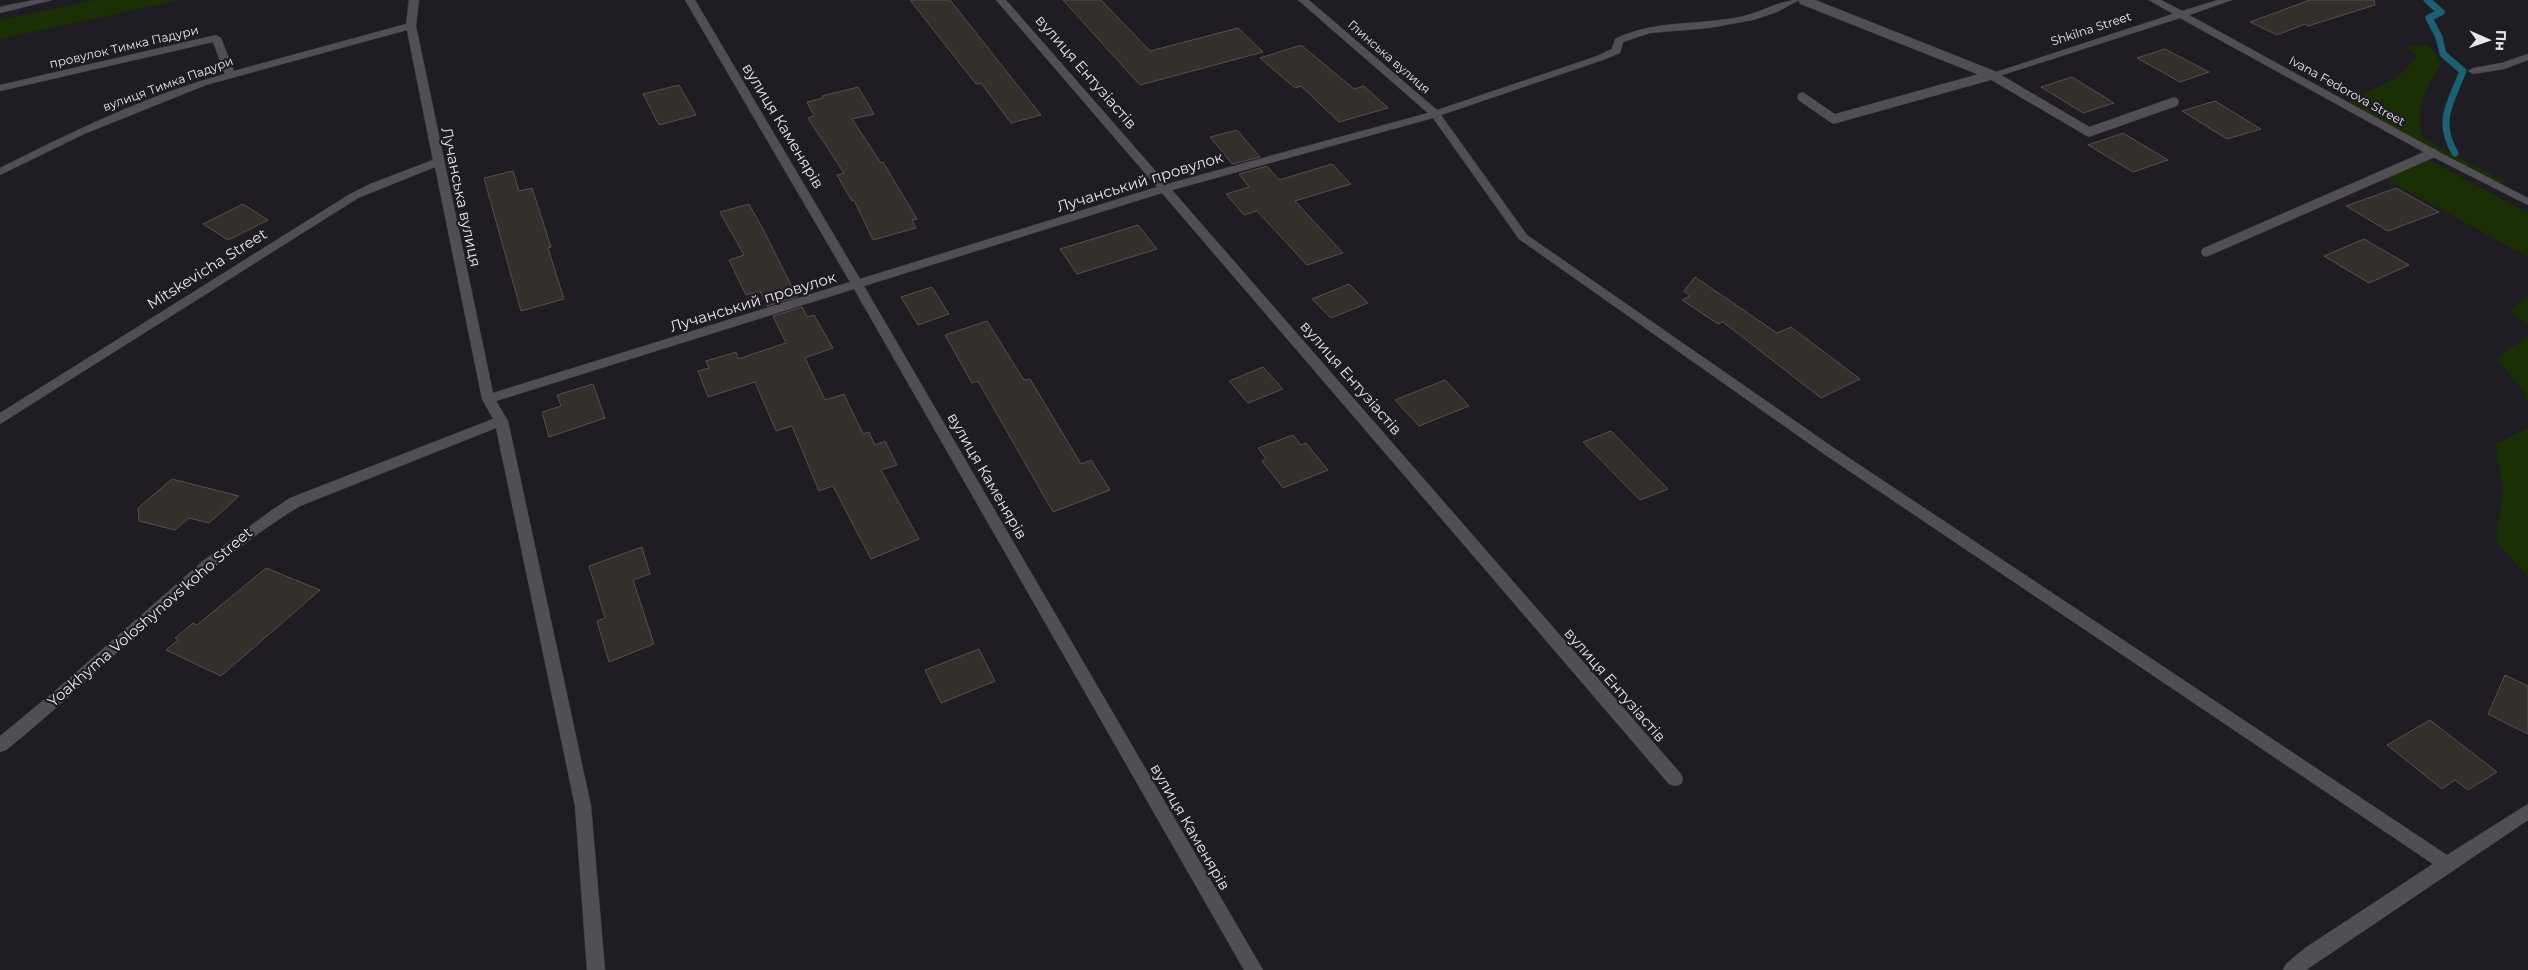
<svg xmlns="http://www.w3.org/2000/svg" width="2528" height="970" font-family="Montserrat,sans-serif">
<rect width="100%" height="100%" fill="#1f1d23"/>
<g fill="#1b2f04">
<path d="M95,0H180L0,39V20Z"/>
<path d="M2428,45L2442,62C2426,89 2414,105 2423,138L2508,184L2492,183L2344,104L2398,77L2417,57L2405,46Z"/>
<path d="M2424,157L2528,213V257L2381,176Z"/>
<path d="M2528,295V325L2511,311Z"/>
<path d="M2528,336V406L2524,392L2496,358Z"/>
<path d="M2528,428V577L2496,541L2503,492L2496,444Z"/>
</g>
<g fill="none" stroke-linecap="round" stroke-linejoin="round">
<path stroke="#1a6273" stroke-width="7" d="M2427,0L2441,12L2429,18L2439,37L2443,54L2463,71C2451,102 2436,121 2455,153"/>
</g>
<g fill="#342f2a" stroke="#544f4a">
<path d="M910,0H950L1041,115L1011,123L981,83L976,84Z"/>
<path d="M1063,0H1101L1150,51L1238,28L1263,52L1140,85Z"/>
<path d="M2310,0H2374L2375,5L2308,26L2305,24L2277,35L2250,22Z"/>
<path d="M1301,45L1354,89L1364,86L1388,108L1339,122L1301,86L1295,88L1260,58Z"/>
<path d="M2165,49L2209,72L2180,82L2137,58Z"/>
<path d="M2072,77L2114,103L2083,113L2041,87Z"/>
<path d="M679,85L696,115L659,125L643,94Z"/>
<path d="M858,87L874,114L852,119L881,163L883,162L917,219L912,220L916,228L873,240L854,200L852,201L837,175L844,173L808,118L814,116L807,102L823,98L822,96Z"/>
<path d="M2215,101L2261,129L2227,139L2182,111Z"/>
<path d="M1237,130L1260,157L1232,164L1210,137Z"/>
<path d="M2123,133L2168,160L2133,172L2088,145Z"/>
<path d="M1332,164L1351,184L1295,201L1343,253L1307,265L1257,211L1244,215L1226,194L1249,187L1239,174L1267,166L1279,180Z"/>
<path d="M513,171L519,191L532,188L551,247L548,248L564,299L521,311L484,178Z"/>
<path d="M2396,188L2439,212L2388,231L2346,206Z"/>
<path d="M243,204L268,220L228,240L203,224Z"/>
<path d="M749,204L763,229L797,297L767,306L760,291L746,295L729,260L744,255L720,212Z"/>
<path d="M1138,225L1157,249L1077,274L1060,249Z"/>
<path d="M2364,239L2409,265L2369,283L2324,256Z"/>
<path d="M1695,277L1777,333L1791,327L1860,379L1821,398L1723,322L1718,324L1682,300L1690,296L1684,291Z"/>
<path d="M1349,284L1368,303L1331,318L1312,299Z"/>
<path d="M932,287L949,314L918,325L901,297Z"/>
<path d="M802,307L807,317L814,315L833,348L805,358L825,400L844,394L863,434L869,432L875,445L885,441L897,465L881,470L919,539L871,559L833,486L819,491L792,426L776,431L755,382L708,397L698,371L709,368L706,361L736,352L738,359L786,343L773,316Z"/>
<path d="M987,321L1024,380L1030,379L1081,464L1091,460L1110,490L1053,512L978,381L972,383L945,335Z"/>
<path d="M1263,367L1283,389L1248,403L1229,381Z"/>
<path d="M1445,380L1469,406L1419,426L1395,400Z"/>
<path d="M593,384L605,418L549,437L542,412L561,406L557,395Z"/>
<path d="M1611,431L1668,489L1640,500L1583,442Z"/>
<path d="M1293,435L1301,445L1306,443L1328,470L1283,488L1262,461L1266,459L1258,448Z"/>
<path d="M172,479L239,496L209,523L189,518L175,530L139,521L138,508Z"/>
<path d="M642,547L650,574L633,580L654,644L609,662L597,621L605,618L589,566Z"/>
<path d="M266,568L320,590L221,676L166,650L178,640L175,638L193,623L197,625Z"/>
<path d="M979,649L995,681L941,703L925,670Z"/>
<path d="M2505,675L2528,686V734L2488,714Z"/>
<path d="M2430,720L2497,772L2468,790L2455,780L2442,789L2387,745Z"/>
</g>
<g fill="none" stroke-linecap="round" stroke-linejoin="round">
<g stroke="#3a383d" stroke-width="10">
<g id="service">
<path d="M1803,0L1992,75L2089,132L2174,102"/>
<path d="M1802,97L1834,119L1992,75"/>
<path d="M2206,252L2433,153"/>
</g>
</g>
<g stroke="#3a383d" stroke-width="1">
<g id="minor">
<path d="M409,0H419L416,26L493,393L850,282L685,0H695L860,279L1157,187L996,0H1006L1167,184L1428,113L1298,0H1309L1437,110L1597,56L1612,49L1615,39C1655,19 1701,26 1744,16C1762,12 1780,0 1799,0L1777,12L1753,20L1709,28L1650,33L1623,42L1620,53L1603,60L1441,115L1527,235L1834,448L2447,855L2528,804V820L2306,970H2283L2286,964L2305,948L2433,864L1824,454L1519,239L1433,118L1172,190L1681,774L1683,779L1681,784L1675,786L1669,784L1162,193L864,286L1263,970H1244L854,289L496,401L508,421L591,806L605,970H587L575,806L496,428L300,506C191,572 105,671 6,750L0,752V736L56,690L204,560L272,510L290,498L493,419L482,399L435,167L358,198L0,424V413L350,194L370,184L433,160L407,30L206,85L84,134L0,175V168C72,132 147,95 225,74L213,42L0,91V85L216,35L221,38L234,71L406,24Z"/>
<path d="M2149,0H2161L2182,11L2218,0H2232L2189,15L2437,151L2528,198V205L2429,155L2180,18L1996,77L1987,75L2173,14Z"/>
<path d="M2528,54V60L2504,69L2473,74L2468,71L2473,68L2502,63Z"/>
</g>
</g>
<g stroke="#3a383d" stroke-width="1">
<path id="secondary" d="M34,0H52L0,13V7Z"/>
</g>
<use href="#service" stroke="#514f55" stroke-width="9"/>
<use href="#minor" fill="#514f55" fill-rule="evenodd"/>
<use href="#secondary" fill="#514f55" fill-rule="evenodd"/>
</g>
<g text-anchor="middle" stroke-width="4.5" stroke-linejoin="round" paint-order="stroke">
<g font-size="12" fill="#e7e6ea" stroke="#1f1d23">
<text transform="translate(2091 29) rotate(-18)" y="4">Shkilna Street</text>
<text transform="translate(124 47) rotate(-13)" y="4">провулок Тимка Падури</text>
<text transform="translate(1389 57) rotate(41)" y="4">Глинська вулиця</text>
<text transform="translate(168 84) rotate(-20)" y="4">вулиця Тимка Падури</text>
<text transform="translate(2347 91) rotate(29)" y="4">Ivana Fedorova Street</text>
</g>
<g font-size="15" fill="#e7e6ea" stroke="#1f1d23">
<text transform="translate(1086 72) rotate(49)" y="5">вулиця Ентузіастів</text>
<text transform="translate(783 126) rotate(59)" y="5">вулиця Каменярів</text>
<text transform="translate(1140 182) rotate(-17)" y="5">Лучанський провулок</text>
<text transform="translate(461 197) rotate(78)" y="5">Лучанська вулиця</text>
<text transform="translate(207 269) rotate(-32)" y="5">Mitskevicha Street</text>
<text transform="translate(753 302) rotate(-17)" y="5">Лучанський провулок</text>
<text transform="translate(1351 378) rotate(49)" y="5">вулиця Ентузіастів</text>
<text transform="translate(987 476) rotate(60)" y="5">вулиця Каменярів</text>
<text transform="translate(150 617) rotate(-41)" y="5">Yoakhyma Voloshynovs'koho Street</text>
<text transform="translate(1615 685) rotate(49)" y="5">вулиця Ентузіастів</text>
<text transform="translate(1190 827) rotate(60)" y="5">вулиця Каменярів</text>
</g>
</g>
<g transform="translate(2488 40) rotate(92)" stroke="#1f1d23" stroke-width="4" paint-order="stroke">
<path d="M0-4L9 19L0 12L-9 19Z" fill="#e7e6ea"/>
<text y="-8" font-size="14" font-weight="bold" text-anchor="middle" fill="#e7e6ea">Пн</text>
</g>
</svg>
